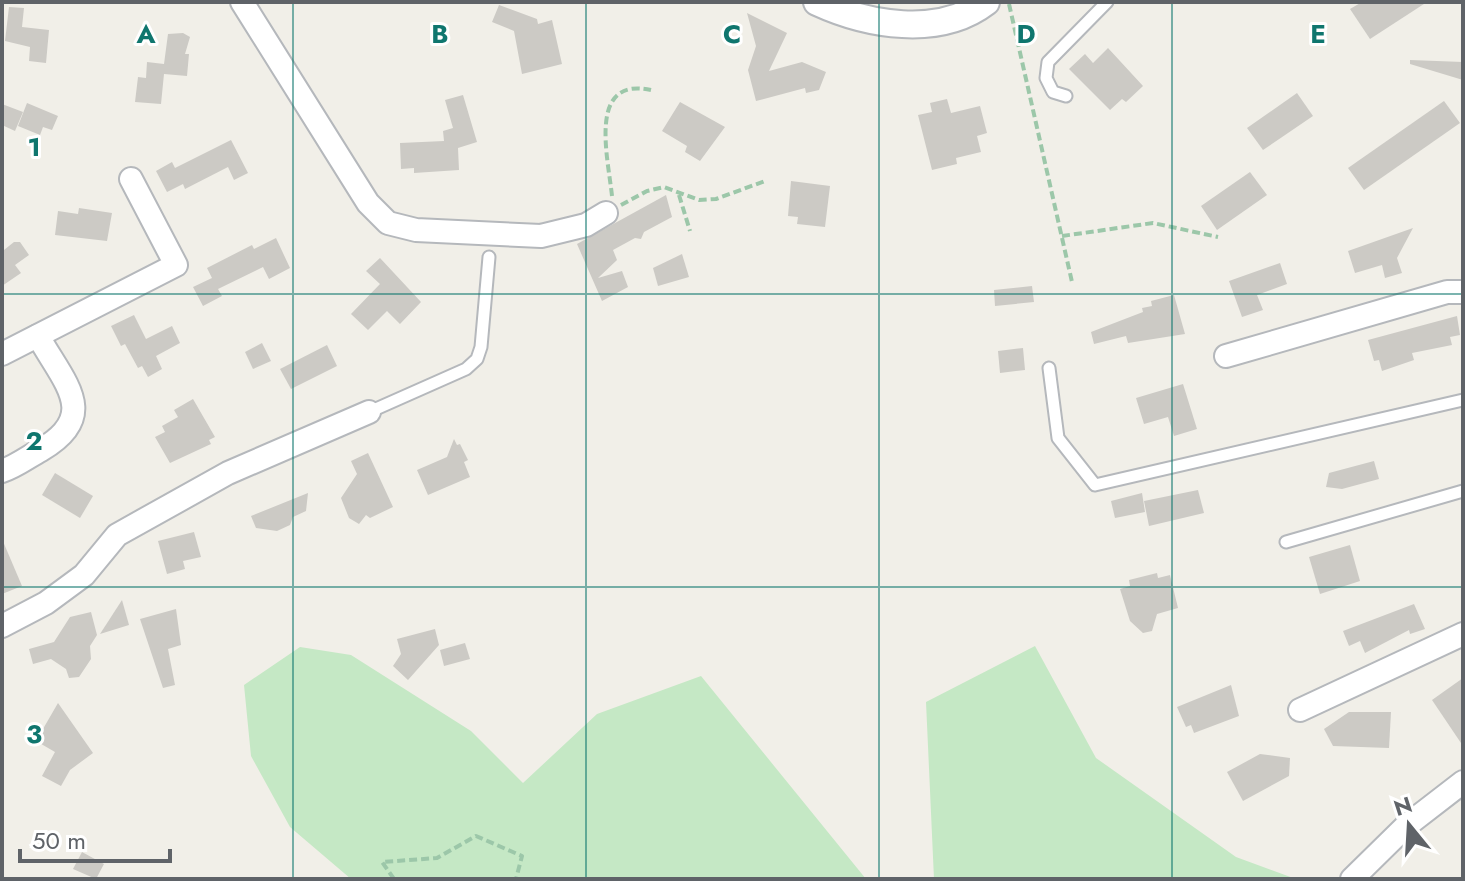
<svg xmlns="http://www.w3.org/2000/svg" width="1465" height="881" font-family="Jost,sans-serif">
<rect width="100%" height="100%" fill="#f1efe8"/>
<g fill="#c5e8c5">
<path d="M1035,646L1096,758L1236,857L1296,879H934L926,702Z"/>
<path d="M300,647L351,655L471,731L523,783L597,714L701,676L866,879H351L290,827L251,756L244,685Z"/>
</g>
<g fill="#cccac5">
<path d="M1362,2H1427L1370,39L1350,9Z"/>
<path d="M499,5L537,19L538,24L552,20L562,64L522,74L514,31L492,22Z"/>
<path d="M9,7L24,8L22,27L49,30L46,63L29,61L30,47L5,41Z"/>
<path d="M747,13L787,33L769,71L802,62L826,72L819,90L806,93L805,88L756,101L748,70L756,46Z"/>
<path d="M183,33L190,37L185,54H189L187,76L164,74L161,104L135,102L138,77L146,78L147,62L164,64L168,34Z"/>
<path d="M1108,48L1143,86L1126,102L1122,99L1110,110L1069,69L1085,54L1093,63Z"/>
<path d="M1410,60L1463,62V80L1410,64Z"/>
<path d="M1297,93L1313,116L1263,150L1247,128Z"/>
<path d="M463,95L477,142L458,148L459,170L414,173V168L401,169L400,143L444,141L443,131L453,128L445,100Z"/>
<path d="M947,99L951,113L980,106L987,133L977,136L981,152L956,158L957,164L932,170L918,115L932,112L930,103Z"/>
<path d="M1444,101L1460,123L1364,190L1348,168Z"/>
<path d="M680,102L725,127L700,161L685,152L687,146L662,131Z"/>
<path d="M27,103L58,116L52,130L43,127L40,135L18,126Z"/>
<path d="M2,104L23,112L15,131L2,125Z"/>
<path d="M231,140L248,173L234,180L228,167L185,189L183,184L167,192L156,171L172,162L175,168Z"/>
<path d="M1250,172L1267,195L1217,230L1201,206Z"/>
<path d="M791,181L830,186L825,227L797,224L798,217L788,216Z"/>
<path d="M666,195L672,217L644,232L641,239L635,238L613,250L617,260L598,278L622,271L628,287L602,301L577,244Z"/>
<path d="M79,208L112,213L107,241L55,235L58,211L78,214Z"/>
<path d="M1413,228L1397,258L1402,273L1385,278L1382,265L1355,273L1348,251Z"/>
<path d="M276,238L290,268L269,279L263,267L218,289L222,296L203,306L193,287L212,278L207,268L252,245L254,249Z"/>
<path d="M14,242H20L29,255L15,265L21,273L2,286V246L4,250Z"/>
<path d="M682,254L689,277L658,286L653,268Z"/>
<path d="M380,258L421,302L400,324L387,311L368,330L351,314L380,284L366,271Z"/>
<path d="M1280,263L1287,284L1257,295L1263,310L1242,317L1229,281Z"/>
<path d="M1032,286L1034,302L995,306L994,290Z"/>
<path d="M1174,295L1185,334L1128,343L1126,336L1094,344L1091,332L1143,312L1142,308L1152,306L1151,301Z"/>
<path d="M134,315L146,339L172,326L180,343L156,356L162,369L148,377L142,366L138,368L125,344L121,346L111,326Z"/>
<path d="M1457,316L1460,335L1450,337L1452,345L1412,353L1414,360L1382,371L1379,360L1374,361L1368,340Z"/>
<path d="M262,343L271,361L253,369L245,352Z"/>
<path d="M327,345L337,366L291,389L280,369Z"/>
<path d="M1023,348L1025,370L1000,373L998,351Z"/>
<path d="M1183,384L1197,429L1174,436L1168,417L1144,424L1136,398Z"/>
<path d="M193,399L215,437L209,440L211,444L170,463L155,437L165,432L162,426L178,417L174,410Z"/>
<path d="M454,439L457,445L460,444L468,460L464,462L470,477L428,495L417,470L447,457Z"/>
<path d="M368,453L393,507L370,518L366,515L359,524L349,518L341,498L357,474L351,461Z"/>
<path d="M1374,461L1379,479L1342,489L1326,487L1329,473Z"/>
<path d="M55,473L93,496L80,518L42,495Z"/>
<path d="M1198,490L1204,513L1149,526L1144,501Z"/>
<path d="M308,493L306,511L293,517L290,525L277,531L256,528L251,516Z"/>
<path d="M1142,493L1145,512L1115,518L1111,501Z"/>
<path d="M194,532L201,557L183,561L185,569L167,574L158,541Z"/>
<path d="M2,539L22,586L2,594Z"/>
<path d="M1350,545L1360,581L1320,594L1309,557Z"/>
<path d="M1157,573L1158,578L1170,575L1178,608L1157,614L1152,631L1143,633L1130,621L1120,589L1130,586L1129,580Z"/>
<path d="M122,600L129,625L100,634Z"/>
<path d="M1414,604L1425,629L1410,634L1409,630L1365,653L1360,641L1349,646L1343,631Z"/>
<path d="M176,609L181,645L168,649L175,685L163,688L140,619Z"/>
<path d="M91,612L97,635L90,646L91,659L79,677L69,678L66,669L51,659L33,664L29,649L54,642L70,617Z"/>
<path d="M435,629L439,645L408,680L393,666L401,654L397,639Z"/>
<path d="M465,643L470,659L444,666L440,650Z"/>
<path d="M1463,678V746L1432,700Z"/>
<path d="M1231,685L1239,716L1194,733L1191,725L1186,727L1177,707Z"/>
<path d="M58,703L93,753L70,770L61,786L42,776L55,752L36,741Z"/>
<path d="M1349,712H1391L1389,748L1333,746L1324,729Z"/>
<path d="M1260,754L1290,758L1289,776L1243,801L1227,772Z"/>
<path d="M82,852L104,864L96,879L73,869Z"/>
</g>
<g fill="none" stroke-linecap="round" stroke-linejoin="round">
<g stroke="#b5b8bc" stroke-width="15">
<g id="service">
<path d="M1066,96L1053,92L1046,78L1048,62L1107,2"/>
<path d="M1049,368L1058,438L1095,485L1463,400"/>
<path d="M369,412L466,369L477,359L481,347L489,257"/>
<path d="M1286,542L1463,491"/>
</g>
</g>
<g stroke="#b5b8bc" stroke-width="26">
<g id="minor">
<path d="M242,2L368,203L388,223L416,230L541,236L586,225L606,213"/>
<path d="M2,354L176,265L131,179"/>
<path d="M1226,356L1447,292H1463"/>
<path d="M2,471C15,467 28,457 41,450C101,415 64,383 38,336"/>
<path d="M2,626L46,603L84,575L117,535L228,473L369,412"/>
<path d="M1300,710L1463,634"/>
<path d="M1352,879L1406,826L1463,782"/>
</g>
</g>
<g stroke="#b5b8bc" stroke-width="30">
<path id="tertiary" d="M817,2C867,25 939,38 986,2"/>
</g>
<g stroke="#9cc7a9" stroke-width="4" stroke-dasharray="8 4" stroke-linecap="butt">
<path d="M446,2H447"/>
<path d="M1009,4L1072,282"/>
<path d="M679,195L690,231"/>
<path d="M612,196C608,157 587,76 651,90"/>
<path d="M621,205L647,191L664,187L699,200L716,199L765,181"/>
<path d="M1062,236L1153,223L1218,237"/>
<path d="M394,879L382,862L437,858L476,836L522,856L516,879"/>
</g>
<use href="#service" stroke="#fff" stroke-width="11"/>
<use href="#minor" stroke="#fff" stroke-width="22"/>
<use href="#tertiary" stroke="#fff" stroke-width="26"/>
</g>
<path fill="none" stroke="#0f766e" stroke-width="2" stroke-opacity="0.55" d="M293,2V879M586,2V879M879,2V879M1172,2V879M2,294H1463M2,587H1463"/>
<g font-size="26" text-anchor="middle" font-weight="bold" fill="#0f766e" stroke="#fff" stroke-width="6" stroke-linejoin="round" paint-order="stroke">
<text x="146" y="43">A</text>
<text x="440" y="43">B</text>
<text x="732" y="43">C</text>
<text x="1026" y="43">D</text>
<text x="1318" y="43">E</text>
<text x="34" y="156">1</text>
<text x="34" y="450">2</text>
<text x="34" y="743">3</text>
</g>
<rect width="1465" height="881" fill="none" stroke="#5f6368" stroke-width="8"/>
<g transform="translate(1409 825) rotate(342)" stroke="#ffffff" stroke-width="6" paint-order="stroke">
<path d="M0-6L14 30L0 20L-14 30Z" fill="#5f6368"/>
<text y="-12" font-size="22" font-weight="bold" text-anchor="middle" fill="#5f6368">N</text>
</g>
<path d="M20 849v12h150v-12" fill="none" stroke="#5f6368" stroke-width="4"/>
<text x="32" y="849" font-size="24" fill="#5f6368" stroke="#ffffff" stroke-width="6" paint-order="stroke">50 m</text>
</svg>
